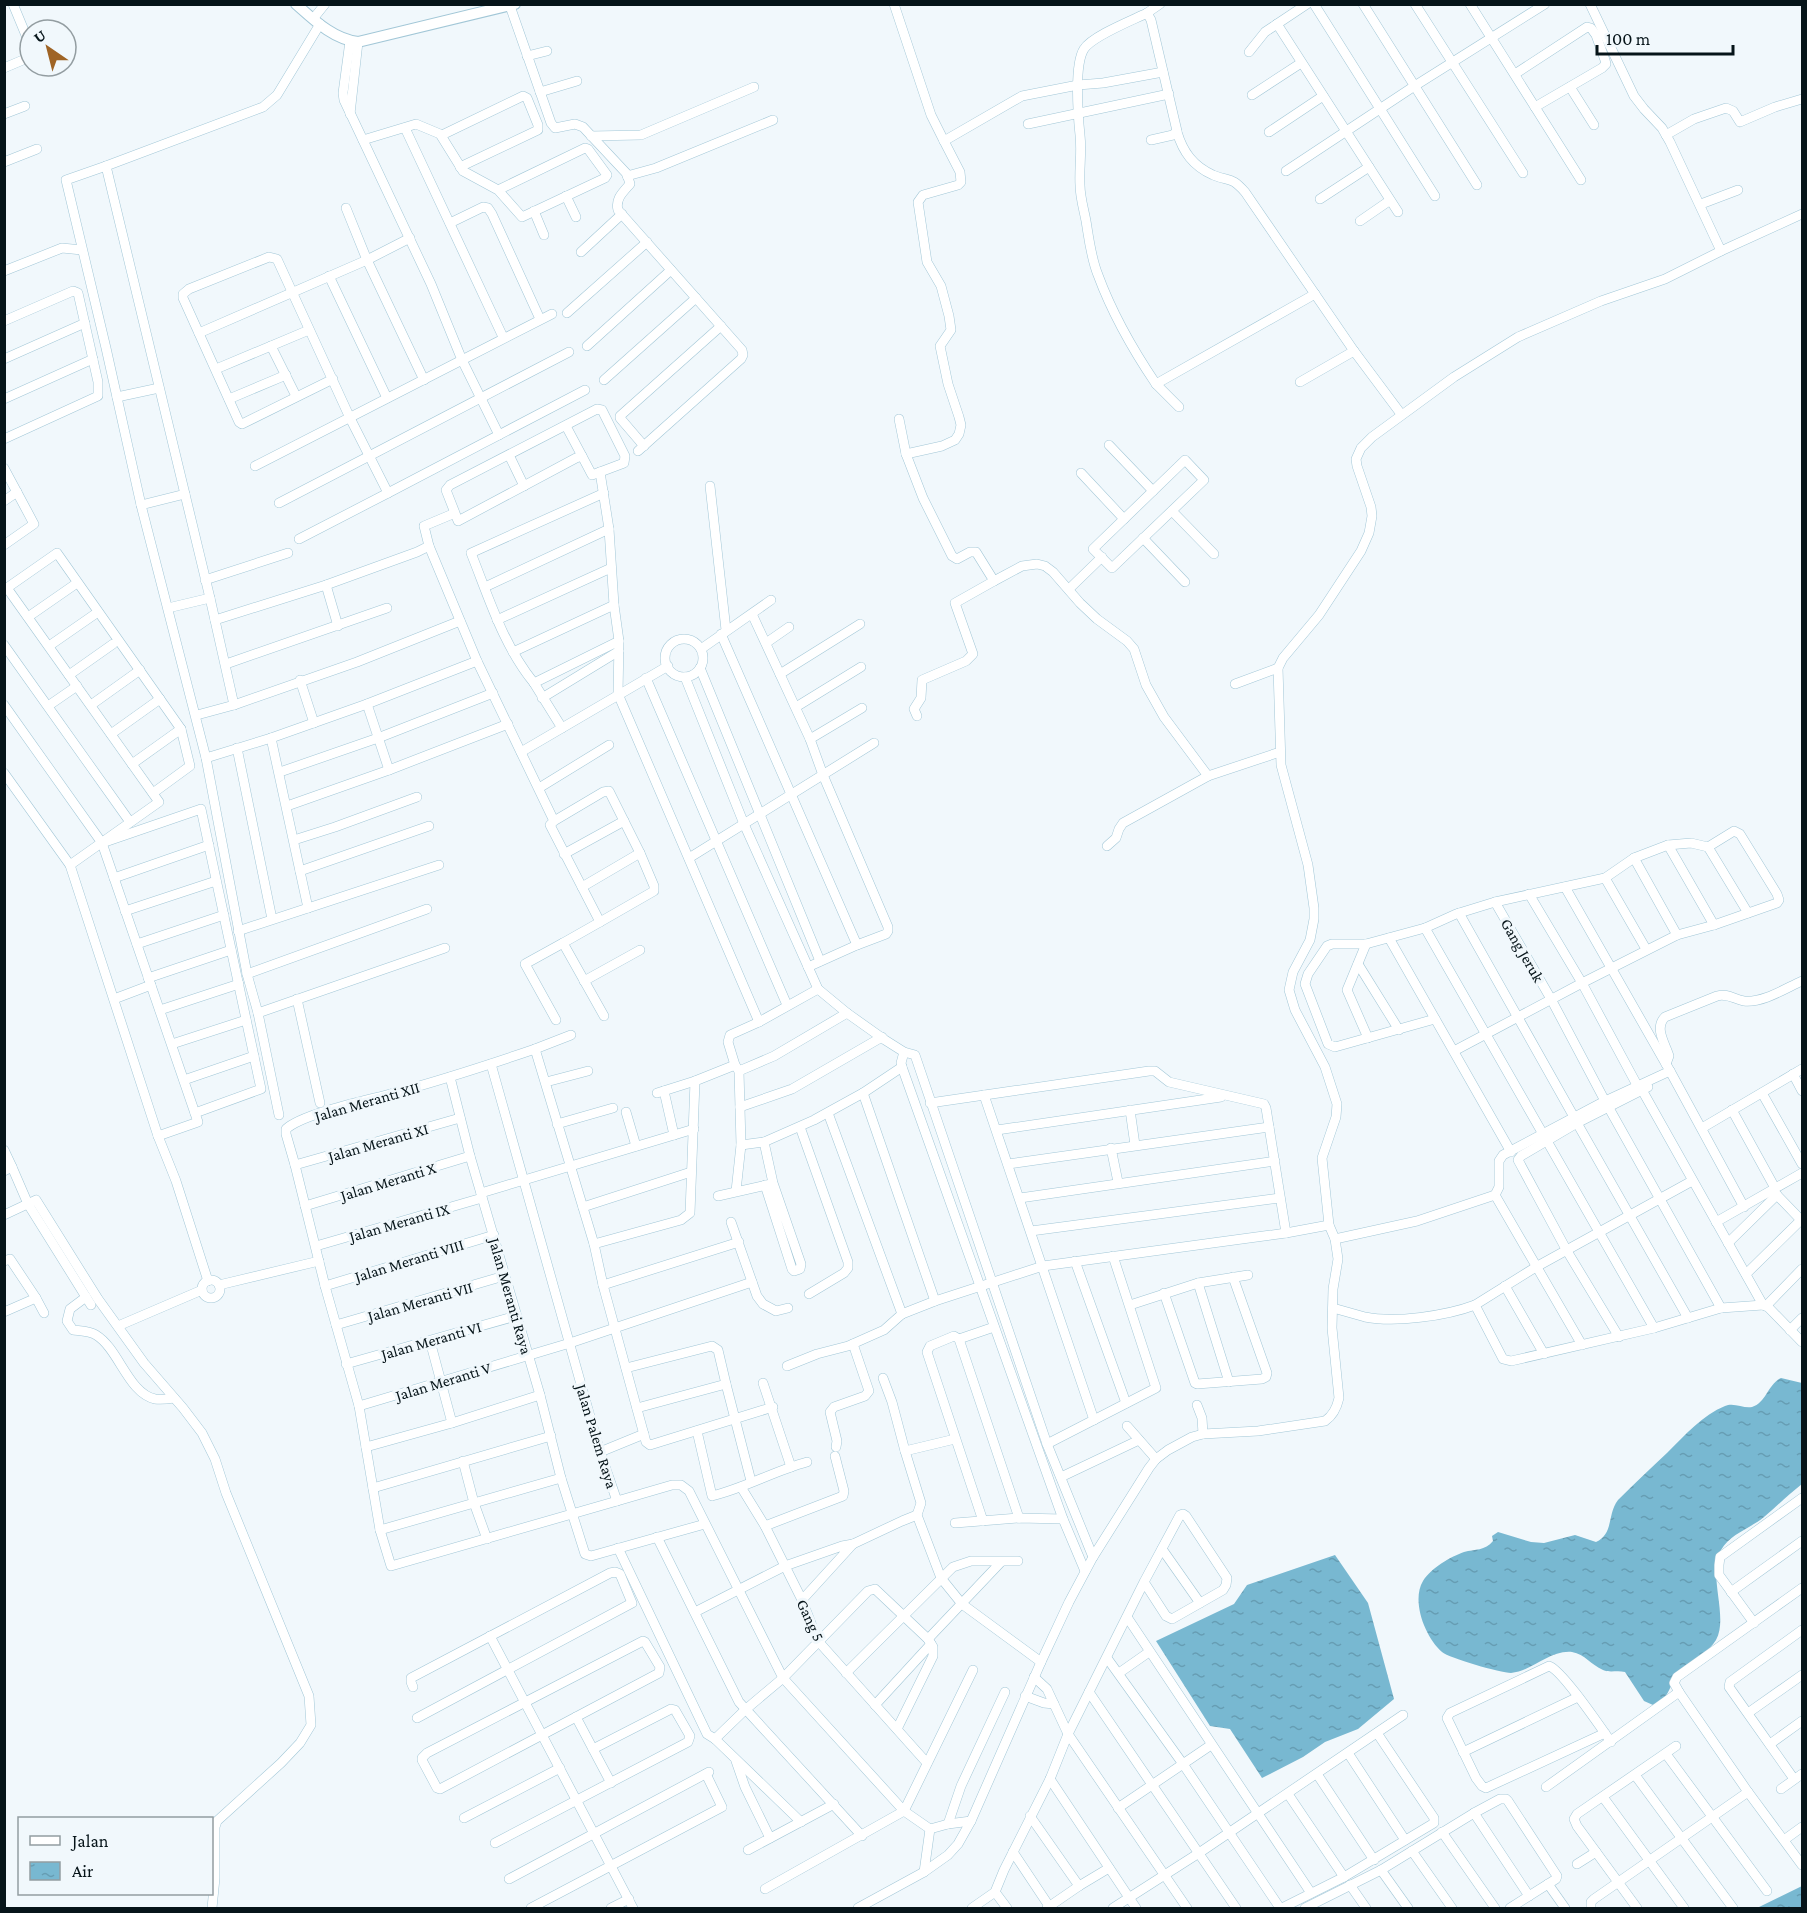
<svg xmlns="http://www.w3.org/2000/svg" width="1807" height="1913" font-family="'Crimson Pro',serif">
<defs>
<pattern id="water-ripples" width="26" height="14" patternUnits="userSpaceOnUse" patternTransform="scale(1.5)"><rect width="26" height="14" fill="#78b8d1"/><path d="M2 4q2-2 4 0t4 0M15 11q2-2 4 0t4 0" fill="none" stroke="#669db3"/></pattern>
</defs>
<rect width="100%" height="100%" fill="#f1f8fc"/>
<g fill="url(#water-ripples)">
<path d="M1781,1378L1802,1383V1484C1789,1494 1777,1506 1764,1517C1751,1528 1730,1534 1721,1550C1707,1574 1729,1617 1716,1640C1710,1651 1691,1662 1682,1672C1679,1676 1673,1681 1671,1686C1666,1697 1665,1699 1653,1705L1644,1701L1625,1672C1617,1670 1610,1673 1603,1670C1591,1665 1585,1654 1572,1652C1549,1650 1533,1671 1511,1673C1501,1673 1449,1658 1442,1652C1425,1637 1411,1601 1423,1581C1431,1568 1450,1557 1464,1552C1475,1549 1485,1551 1493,1541L1492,1536L1498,1532L1531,1542L1544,1543L1575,1535L1596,1542C1614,1534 1607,1514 1618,1500C1634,1484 1651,1468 1668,1452C1685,1435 1703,1415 1725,1406C1734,1402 1744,1409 1752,1407C1766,1403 1768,1384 1781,1378Z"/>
<path d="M1335,1555L1368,1603L1394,1699L1358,1729L1325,1742L1303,1757L1262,1778L1230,1729L1210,1726L1156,1641L1234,1604L1247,1585Z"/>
<path d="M1802,1886V1908H1756H1757Z"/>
</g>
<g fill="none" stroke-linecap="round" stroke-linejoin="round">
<g stroke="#a2c7d7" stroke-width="10">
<g id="minor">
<path d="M13,4L30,45"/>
<path d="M894,4L931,115L944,141"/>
<path d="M1307,4L1277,24L1398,212"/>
<path d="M1314,4L1435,196"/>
<path d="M1363,4L1477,185"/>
<path d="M1415,4L1523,173"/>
<path d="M1470,4L1581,180"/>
<path d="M1590,4L1634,96L1644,109L1662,128L1670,142L1721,251"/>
<path d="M510,6L551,123L555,128L575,124L583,127L627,174L630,184C623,192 615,199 618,210L742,350L743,355L741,359L638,451"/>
<path d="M1147,13C1133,20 1092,36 1084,49C1074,64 1078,116 1080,135C1082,152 1079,168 1080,185C1080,197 1084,210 1086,221C1089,239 1091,258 1098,275C1112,313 1133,350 1156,384L1315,294"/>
<path d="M313,19L325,4"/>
<path d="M1249,52L1265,32L1277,24"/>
<path d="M527,56L547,51"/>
<path d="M4,68L30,57"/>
<path d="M1163,72L1103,83L1078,85L1022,96L944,141L960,172L961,182L958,185L923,195L918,202L927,262L941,286L949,316L951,330L940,346L948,384L959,417L961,425L959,434L955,440L942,446L906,454L923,498L952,556L957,559L970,552H976L994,581L1022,566L1037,564L1045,566L1053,572L1080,603L1097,619L1127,641L1134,649L1146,685L1164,717L1208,776"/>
<path d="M1515,74L1587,27L1591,28L1596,35L1605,60L1606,64L1602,68L1535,107"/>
<path d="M1570,87L1594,125"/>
<path d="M540,92L577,81"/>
<path d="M1252,95L1301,63"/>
<path d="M4,114L25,106"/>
<path d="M350,114L358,42"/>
<path d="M1028,124L1169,94"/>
<path d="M405,128L503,337"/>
<path d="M1177,132C1183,152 1193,166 1213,175C1230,182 1231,176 1245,192L1354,351L1401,414"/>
<path d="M1269,132L1323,96"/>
<path d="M442,135L523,96L527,98L538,125V130L460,167"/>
<path d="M1666,135L1694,119L1726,108L1733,111L1740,122L1775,107L1802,99"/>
<path d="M591,136L641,135L754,87"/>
<path d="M363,140L416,124L440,134L463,171L498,190L522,217L605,178L607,175L588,149L585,148L498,190"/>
<path d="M1151,140L1173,135L1177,131L1151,20L1147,13L1160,4"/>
<path d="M4,162L37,149"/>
<path d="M106,166L66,180L106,348L141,505L206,758L271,738L367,704L477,661"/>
<path d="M1286,171L1413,87L1545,4"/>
<path d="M627,176L656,168L773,120"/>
<path d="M566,196L576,217"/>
<path d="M1320,199L1369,167"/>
<path d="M1701,204L1738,190"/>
<path d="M346,208L367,260L424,380"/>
<path d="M534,211L544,235"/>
<path d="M1360,221L1389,201"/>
<path d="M450,223L483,207L488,208L492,214L540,319"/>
<path d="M581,252L622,214"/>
<path d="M4,271L62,248L82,250"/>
<path d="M329,276L387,398"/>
<path d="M567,313L647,242"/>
<path d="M4,321L73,291L78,293L98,382V396L4,439"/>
<path d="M199,333L367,260L410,238"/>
<path d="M271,346L296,396"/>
<path d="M587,346L671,270"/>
<path d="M4,359L85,323"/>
<path d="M216,369L309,330"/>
<path d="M333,379L242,424L239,422L183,298V294L189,289L269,257L277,259L350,418L388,493L585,390"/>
<path d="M604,380L696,298"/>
<path d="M1300,382L1354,351"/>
<path d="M1156,384L1179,407"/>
<path d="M117,397L159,388"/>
<path d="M4,399L93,359"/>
<path d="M229,399L286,375"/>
<path d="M899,419L906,454"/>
<path d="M566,426L582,456"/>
<path d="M499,435L462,360L552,314"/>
<path d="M1109,445L1153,491"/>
<path d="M644,446L620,418V416L721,326"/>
<path d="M509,455L524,486"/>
<path d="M1185,460L1204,480L1112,568L1093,549Z"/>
<path d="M255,466L462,360L431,284L344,100L343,93L350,41"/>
<path d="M4,468L34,524L4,545"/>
<path d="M600,472L609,529L614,605L619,641L618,694L759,1022"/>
<path d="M1081,473L1124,519"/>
<path d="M710,486L726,630"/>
<path d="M604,493L471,553C489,598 503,645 534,683L619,641"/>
<path d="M4,501L17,492"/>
<path d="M279,503L569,352"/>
<path d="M141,505L185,494"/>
<path d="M1172,511L1214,554"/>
<path d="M1143,538L1185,582"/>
<path d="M299,539L388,493"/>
<path d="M429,546L424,526L455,513L458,521L576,458L582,456L592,475L624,463L625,456L602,410L597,409L450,485L446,490L455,513"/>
<path d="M205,580L288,553"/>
<path d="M326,585L338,626"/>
<path d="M485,587L609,529"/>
<path d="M7,588L159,802L70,865"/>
<path d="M1069,589L1102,557"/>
<path d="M4,590L57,553L181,729L190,766L153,793"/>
<path d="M168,608L210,598"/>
<path d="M752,614L810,739L823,775L888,927V931L886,934L857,945L808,967"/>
<path d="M28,617L77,583"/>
<path d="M215,620L326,585L417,552L429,546L477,661L554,821L603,792L609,791L640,853L654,886V891L600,922L550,825L554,821"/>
<path d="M497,620L611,568"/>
<path d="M721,634L857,945"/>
<circle cx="684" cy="658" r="19"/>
<path d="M766,643L789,627"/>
<path d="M4,645L130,822"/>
<path d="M49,646L98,612"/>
<path d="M701,649L771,600"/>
<path d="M513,652L614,605"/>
<path d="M226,664L387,608"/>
<path d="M700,668L820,961"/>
<path d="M780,674L860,624"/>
<path d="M69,675L113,644"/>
<path d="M685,677L744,824L818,989L847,1013L885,1040L904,1052L915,1055L1047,1444L1093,1557"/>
<path d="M646,678L787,1005"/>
<path d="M300,680L314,723"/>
<path d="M534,683L562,728"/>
<path d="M1235,684L1278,668"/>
<path d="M542,698L619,651"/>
<path d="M367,704L389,770"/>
<path d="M4,705L102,843L198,1122L158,1136"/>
<path d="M91,705L140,670"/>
<path d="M234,705L210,598L106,166L263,107L277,95L320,24"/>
<path d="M48,706L77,686"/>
<path d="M796,707L861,667"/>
<path d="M197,715L234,705L357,662L460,621"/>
<path d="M917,716L914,709L921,698L922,680L966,661L973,654L955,603L994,581"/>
<path d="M111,734L160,699"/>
<path d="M271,738L308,908"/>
<path d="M810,739L862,708"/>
<path d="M237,748L272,919"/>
<path d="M521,752L668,666"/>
<path d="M206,758L247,974L258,1013L279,1115"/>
<path d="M132,764L181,729"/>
<path d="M280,772L378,738L493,693"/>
<path d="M4,773L70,865L158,1136L176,1181L208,1281"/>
<path d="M539,788L609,745"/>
<path d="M287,806L389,770L508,724"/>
<path d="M294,840L335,827L417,797"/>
<path d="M102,843L201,809L261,1089L195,1113"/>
<path d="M1668,845L1714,925"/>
<path d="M1107,846L1116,838L1119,829L1123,823L1208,776L1280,752"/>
<path d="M1708,847L1748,913"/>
<path d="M564,854L624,821"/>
<path d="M689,858L874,743"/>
<path d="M1634,858L1677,935"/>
<path d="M300,871L429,826"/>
<path d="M114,878L209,845"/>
<path d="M1605,878L1646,949"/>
<path d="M582,887L640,853"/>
<path d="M1565,887L1670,1071L1605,1101L1503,1155L1499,1161V1187L1495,1195L1582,1345"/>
<path d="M1529,894L1582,983L1637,1085"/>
<path d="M1495,902L1551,999L1605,1101L1721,1308"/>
<path d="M125,911L216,881"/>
<path d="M1459,913L1574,1117"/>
<path d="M600,922L563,943L604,1016"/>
<path d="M1425,928L1654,1328"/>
<path d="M238,931L439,865"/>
<path d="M1389,938L1511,1152"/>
<path d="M137,944L224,915"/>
<path d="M1366,944L1347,990L1368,1038"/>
<path d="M1358,964L1399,1030"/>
<path d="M247,974L427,909"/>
<path d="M148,978L231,950"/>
<path d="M584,981L640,950"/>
<path d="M114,999L151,985"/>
<path d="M297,999L320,1103"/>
<path d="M160,1010L239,984"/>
<path d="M258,1013L445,948"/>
<path d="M1435,1019L1335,1047L1328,1044L1305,984L1308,974L1327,946L1332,944H1366L1425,928L1456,914L1495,902L1605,878L1634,858L1668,845L1691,843L1708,847L1734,831L1740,834L1777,894L1779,900L1777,903L1714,925L1677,935L1582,983L1454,1051"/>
<path d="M556,1020L525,964L563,943"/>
<path d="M571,1035L535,1049L594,1244L603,1285L646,1442L650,1445L773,1407"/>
<path d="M172,1044L246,1020"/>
<path d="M535,1049C488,1065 442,1080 394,1093C369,1100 304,1113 286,1129V1134L295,1165L325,1286L359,1406L380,1530L391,1566L617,1501"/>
<path d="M904,1052L901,1063L902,1067L1063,1519L1085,1571"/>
<path d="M491,1064L600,1452L617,1501L672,1485H681L689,1491L783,1678L904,1811L930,1829"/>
<path d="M1666,1064L1669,1056C1665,1043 1654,1028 1665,1017L1717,996C1727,993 1734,999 1744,1001C1763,1003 1786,988 1802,981"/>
<path d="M739,1071L774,1056L847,1013"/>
<path d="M1670,1071L1744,1207"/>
<path d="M1793,1074L1802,1091"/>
<path d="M450,1077L470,1156L540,1395L561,1478L585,1554L591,1556L705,1524"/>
<path d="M184,1080L254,1056"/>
<path d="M546,1082L588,1071"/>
<path d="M1642,1090L1763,1305L1768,1307L1802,1342"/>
<path d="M664,1091L674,1135"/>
<path d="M657,1093L695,1081L735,1065"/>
<path d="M863,1093L935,1301"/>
<path d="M1762,1093L1802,1164"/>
<path d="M984,1095L1094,1420"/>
<path d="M930,1103L1149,1071H1155L1169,1082L1264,1104L1266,1108L1286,1233"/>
<path d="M740,1107L792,1089L882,1037"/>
<path d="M1130,1110L1135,1145"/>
<path d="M1732,1110L1775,1188"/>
<path d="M626,1112L636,1146"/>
<path d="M828,1113L902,1314L935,1301L1043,1266L1286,1233L1329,1225"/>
<path d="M1577,1123L1688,1318"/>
<path d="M557,1124L613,1108"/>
<path d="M800,1127L848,1262V1268L844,1273L809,1294"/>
<path d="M1702,1128L1802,1069"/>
<path d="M997,1130L1221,1097"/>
<path d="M764,1142L773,1183L801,1264L800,1269L794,1271L792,1269L765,1185"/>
<path d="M741,1145L764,1142L814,1120L863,1093L902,1067"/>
<path d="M1111,1148L1118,1182"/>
<path d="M4,1150L12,1167L4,1171"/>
<path d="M1008,1164L1269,1127"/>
<path d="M295,1165L460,1118"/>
<path d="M12,1167L28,1204L91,1305"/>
<path d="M1692,1181L1536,1267L1475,1305L1503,1359L1511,1361L1654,1328L1721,1308L1763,1305"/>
<path d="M736,1191L741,1145L739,1071L735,1065L728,1042L730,1035L759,1022L818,989"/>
<path d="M1774,1192L1802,1221"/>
<path d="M481,1193L694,1129"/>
<path d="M718,1196L771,1184"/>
<path d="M1020,1198L1275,1161"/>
<path d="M305,1206L470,1156"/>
<path d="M583,1207L691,1172"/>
<path d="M4,1215L36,1200L98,1299L144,1363L183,1408L202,1433L215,1459L226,1493L309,1696L311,1725L300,1743L281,1763L217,1821L215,1827V1878L212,1908"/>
<path d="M731,1222L757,1296L763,1304L776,1311L788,1308"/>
<path d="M1716,1222L1802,1173"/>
<path d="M1031,1231L1280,1198"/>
<path d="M1335,1239L1417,1221L1495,1195"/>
<path d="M1728,1243L1777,1195"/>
<path d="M594,1244L681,1220L690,1213L695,1081"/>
<path d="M316,1246L482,1198"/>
<path d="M4,1261L10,1259L36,1298L4,1312"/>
<path d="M1075,1261L1126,1403"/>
<path d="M1746,1274L1802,1219"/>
<circle cx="211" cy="1289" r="9"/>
<path d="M1198,1283L1229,1382"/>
<path d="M219,1285L319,1261"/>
<path d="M603,1285L739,1242"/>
<path d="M325,1286L494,1235"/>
<path d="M1505,1286L1544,1354"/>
<path d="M1164,1293L1195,1383L1197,1384L1262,1379L1266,1377L1267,1373L1233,1277"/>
<path d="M86,1297L70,1309L67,1321L73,1330C81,1331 90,1331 96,1335C119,1349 128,1393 155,1399C161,1400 168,1399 174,1398"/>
<path d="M36,1298L44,1313"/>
<path d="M1130,1305L1198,1283L1248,1275"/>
<path d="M1766,1306L1802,1269"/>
<path d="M1333,1308C1344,1311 1354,1314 1365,1317C1395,1323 1446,1316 1475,1305"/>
<path d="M336,1325L504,1276"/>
<path d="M118,1326L202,1290"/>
<path d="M1790,1330L1802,1318"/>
<path d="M1619,1337L1567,1251L1518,1160L1521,1156L1577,1123L1648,1087"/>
<path d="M959,1339L994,1327"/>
<path d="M430,1341L452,1423"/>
<path d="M346,1364L516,1316"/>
<path d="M787,1366L817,1354L848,1346L884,1330L902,1314"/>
<path d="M626,1368L712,1346L718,1350L726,1384"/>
<path d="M883,1378L892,1402L905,1451"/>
<path d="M763,1383L791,1467"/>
<path d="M1197,1405L1202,1418L1203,1434"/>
<path d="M359,1406L570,1343L752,1282"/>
<path d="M637,1408L726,1384L751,1481"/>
<path d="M1127,1426L1156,1459"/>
<path d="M697,1431L712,1496C745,1488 774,1471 807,1462"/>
<path d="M955,1439L905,1451L921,1503L917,1515L941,1578L962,1604L1041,1662"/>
<path d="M1047,1444L1156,1388L1113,1256"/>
<path d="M366,1447L452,1423L540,1395"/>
<path d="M836,1447L837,1441L830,1412L834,1407L865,1396L869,1391L853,1344"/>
<path d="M600,1452L644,1434"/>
<path d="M463,1461L474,1503L487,1539"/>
<path d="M1061,1477L1139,1440"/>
<path d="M741,1487L765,1526L802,1600L818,1641L927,1763"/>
<path d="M373,1488L551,1436"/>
<path d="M983,1521L927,1352L930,1346L954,1336L959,1339L1019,1518"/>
<path d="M955,1523L1019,1518L1063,1519"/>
<path d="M765,1526L843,1496L844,1491L835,1456"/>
<path d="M380,1530L561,1478"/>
<path d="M657,1537L739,1702L862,1836"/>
<path d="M853,1544L902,1521L917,1515"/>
<path d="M618,1548L707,1734L715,1739L801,1822"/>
<path d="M1162,1549L1200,1603"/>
<path d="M1731,1592L1802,1541"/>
<path d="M695,1612L785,1566L842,1546L853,1544L802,1600"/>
<path d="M1127,1617L1311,1893"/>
<path d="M1754,1623L1719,1575V1565L1720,1557L1802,1498"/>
<path d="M490,1636L633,1908"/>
<path d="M928,1639L1001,1562"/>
<path d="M643,1641L645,1642L660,1667L659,1673L440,1789L437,1788L422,1760V1758L427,1753Z"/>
<path d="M1107,1658L1183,1764L1280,1908"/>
<path d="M846,1673L953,1567L971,1561H1018"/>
<path d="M1119,1673L1149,1652"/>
<path d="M1034,1677L1047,1689L1068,1734L1187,1908"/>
<path d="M413,1687L411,1682V1678L610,1573L615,1572L620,1574L632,1603L417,1718"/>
<path d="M1089,1692L1236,1908"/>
<path d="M1679,1692L1674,1683L1677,1677L1802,1588"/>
<path d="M1025,1696L1044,1703L1054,1704"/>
<path d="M875,1705L931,1644"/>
<path d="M1748,1713L1802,1675"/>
<path d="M576,1717L611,1783"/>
<path d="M1605,1733L1486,1788L1482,1786L1476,1778L1447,1718L1450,1713L1549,1666C1562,1670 1601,1728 1611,1742"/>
<path d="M715,1739L745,1710L783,1678L868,1591L875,1589L928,1639L933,1647V1656L897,1729"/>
<path d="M1770,1744L1802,1721"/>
<path d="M1463,1752L1578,1697"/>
<path d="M1348,1753L1405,1840"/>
<path d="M1666,1754L1767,1891"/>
<path d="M736,1761L745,1787L770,1838"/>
<path d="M1317,1774L1374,1860"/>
<path d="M1635,1775L1733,1908"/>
<path d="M1050,1779L1136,1908"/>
<path d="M1794,1779L1729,1687L1730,1682L1802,1630"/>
<path d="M1546,1787L1679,1692L1748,1792L1802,1865"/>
<path d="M1781,1789L1802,1774"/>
<path d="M1288,1794L1344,1877"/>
<path d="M1603,1797L1684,1908"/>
<path d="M1118,1808L1211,1745"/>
<path d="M1474,1813L1529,1896"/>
<path d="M1030,1816L1079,1886"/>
<path d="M464,1818L560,1768"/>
<path d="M948,1824L961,1786L1005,1692"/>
<path d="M1442,1832L1495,1908"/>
<path d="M1784,1840L1802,1827"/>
<path d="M495,1843L688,1742L690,1736L675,1710L671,1709L593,1749"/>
<path d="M748,1850L834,1804"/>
<path d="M1412,1851L1452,1908"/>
<path d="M1013,1852L1049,1906"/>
<path d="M1577,1864L1596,1852"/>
<path d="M1381,1870L1408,1908"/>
<path d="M924,1872L930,1829L948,1824L971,1821"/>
<path d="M509,1879L709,1772"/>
<path d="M1548,1884L1565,1908"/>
<path d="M1350,1885L1366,1908"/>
<path d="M765,1889L904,1811L973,1670"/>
<path d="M995,1892L1007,1908"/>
<path d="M531,1908L722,1807L706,1774"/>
<path d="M611,1908L629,1899"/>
<path d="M858,1908L924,1872L948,1855L958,1844L971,1821L1041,1662L1069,1602L1093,1557L1149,1468L1156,1459L1168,1450L1192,1437L1203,1434L1258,1431L1325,1421C1334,1415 1337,1407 1339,1398L1332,1328L1333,1289L1338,1259L1335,1239L1329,1225L1322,1158L1336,1117L1337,1104L1325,1067L1295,1010L1289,990L1293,972L1310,940L1314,919V908L1308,865L1281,765L1278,668L1283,658L1319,615L1361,551L1369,533L1372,516L1371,507L1357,466L1356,459L1361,448L1372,437L1454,377L1518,337L1601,301L1665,279L1721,251L1802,214"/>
<path d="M972,1908L995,1892L1004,1870L1050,1779L1068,1734L1144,1582L1180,1515L1183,1514L1186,1516L1227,1578L1226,1585L1223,1590L1172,1619L1166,1616L1144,1582"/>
<path d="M1047,1908L1079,1886L1109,1868"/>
<path d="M1113,1908L1199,1853L1403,1715"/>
<path d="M1282,1908L1344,1877L1434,1823V1818L1377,1733"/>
<path d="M1305,1908L1381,1870L1474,1813L1500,1799H1506L1508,1801L1557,1876L1556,1879L1510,1908"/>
<path d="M1591,1908V1902L1594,1899L1748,1792"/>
<path d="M1637,1908L1577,1826L1574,1819L1577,1814L1676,1746"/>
</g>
</g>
<g stroke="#a2c7d7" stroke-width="12">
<path id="tertiary" d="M296,4C314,20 333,39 358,42L515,4"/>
</g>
<use href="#minor" stroke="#fff" stroke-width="9"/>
<use href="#tertiary" stroke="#fff" stroke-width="10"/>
</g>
<g text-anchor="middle" stroke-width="6" stroke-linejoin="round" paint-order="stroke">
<g font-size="16" fill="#061419" stroke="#f1f8fc">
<text transform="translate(1523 950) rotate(60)" y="6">Gang Jeruk</text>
<text transform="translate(367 1101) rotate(-16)" y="6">Jalan Meranti XII</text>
<text transform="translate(378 1142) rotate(-16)" y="6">Jalan Meranti XI</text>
<text transform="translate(388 1181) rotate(-17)" y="6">Jalan Meranti X</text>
<text transform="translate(399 1222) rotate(-16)" y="6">Jalan Meranti IX</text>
<text transform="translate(409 1260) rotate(-17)" y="6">Jalan Meranti VIII</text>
<text transform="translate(511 1296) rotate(74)" y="6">Jalan Meranti Raya</text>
<text transform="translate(420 1301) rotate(-16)" y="6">Jalan Meranti VII</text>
<text transform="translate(431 1340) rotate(-16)" y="6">Jalan Meranti VI</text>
<text transform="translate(443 1381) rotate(-17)" y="6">Jalan Meranti V</text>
<text transform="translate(597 1436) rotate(73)" y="6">Jalan Palem Raya</text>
<text transform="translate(811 1620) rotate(65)" y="6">Gang 5</text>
</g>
</g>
<rect width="1807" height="1913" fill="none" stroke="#061419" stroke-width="12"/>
<rect x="18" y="1817" width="195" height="78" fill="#f1f8fc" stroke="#939da1" stroke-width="1.5"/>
<rect x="30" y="1836" width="30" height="9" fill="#ffffff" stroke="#939da1" stroke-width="1.5"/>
<text x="72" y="1847" font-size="18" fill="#061419">Jalan</text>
<rect x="30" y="1862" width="30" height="18" fill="url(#water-ripples)" stroke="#939da1" stroke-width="1.5"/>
<text x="72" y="1877" font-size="18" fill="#061419">Air</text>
<g transform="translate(48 48) rotate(325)"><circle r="28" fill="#f1f8fc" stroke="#939da1" stroke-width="1.5"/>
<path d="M0-4.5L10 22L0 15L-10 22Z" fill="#9f6425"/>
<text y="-9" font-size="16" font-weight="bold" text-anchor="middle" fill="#061419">U</text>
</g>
<path d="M1597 45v9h136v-9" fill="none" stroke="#061419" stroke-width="3"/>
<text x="1606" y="45" font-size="18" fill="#061419" stroke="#f1f8fc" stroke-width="4.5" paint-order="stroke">100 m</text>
</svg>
